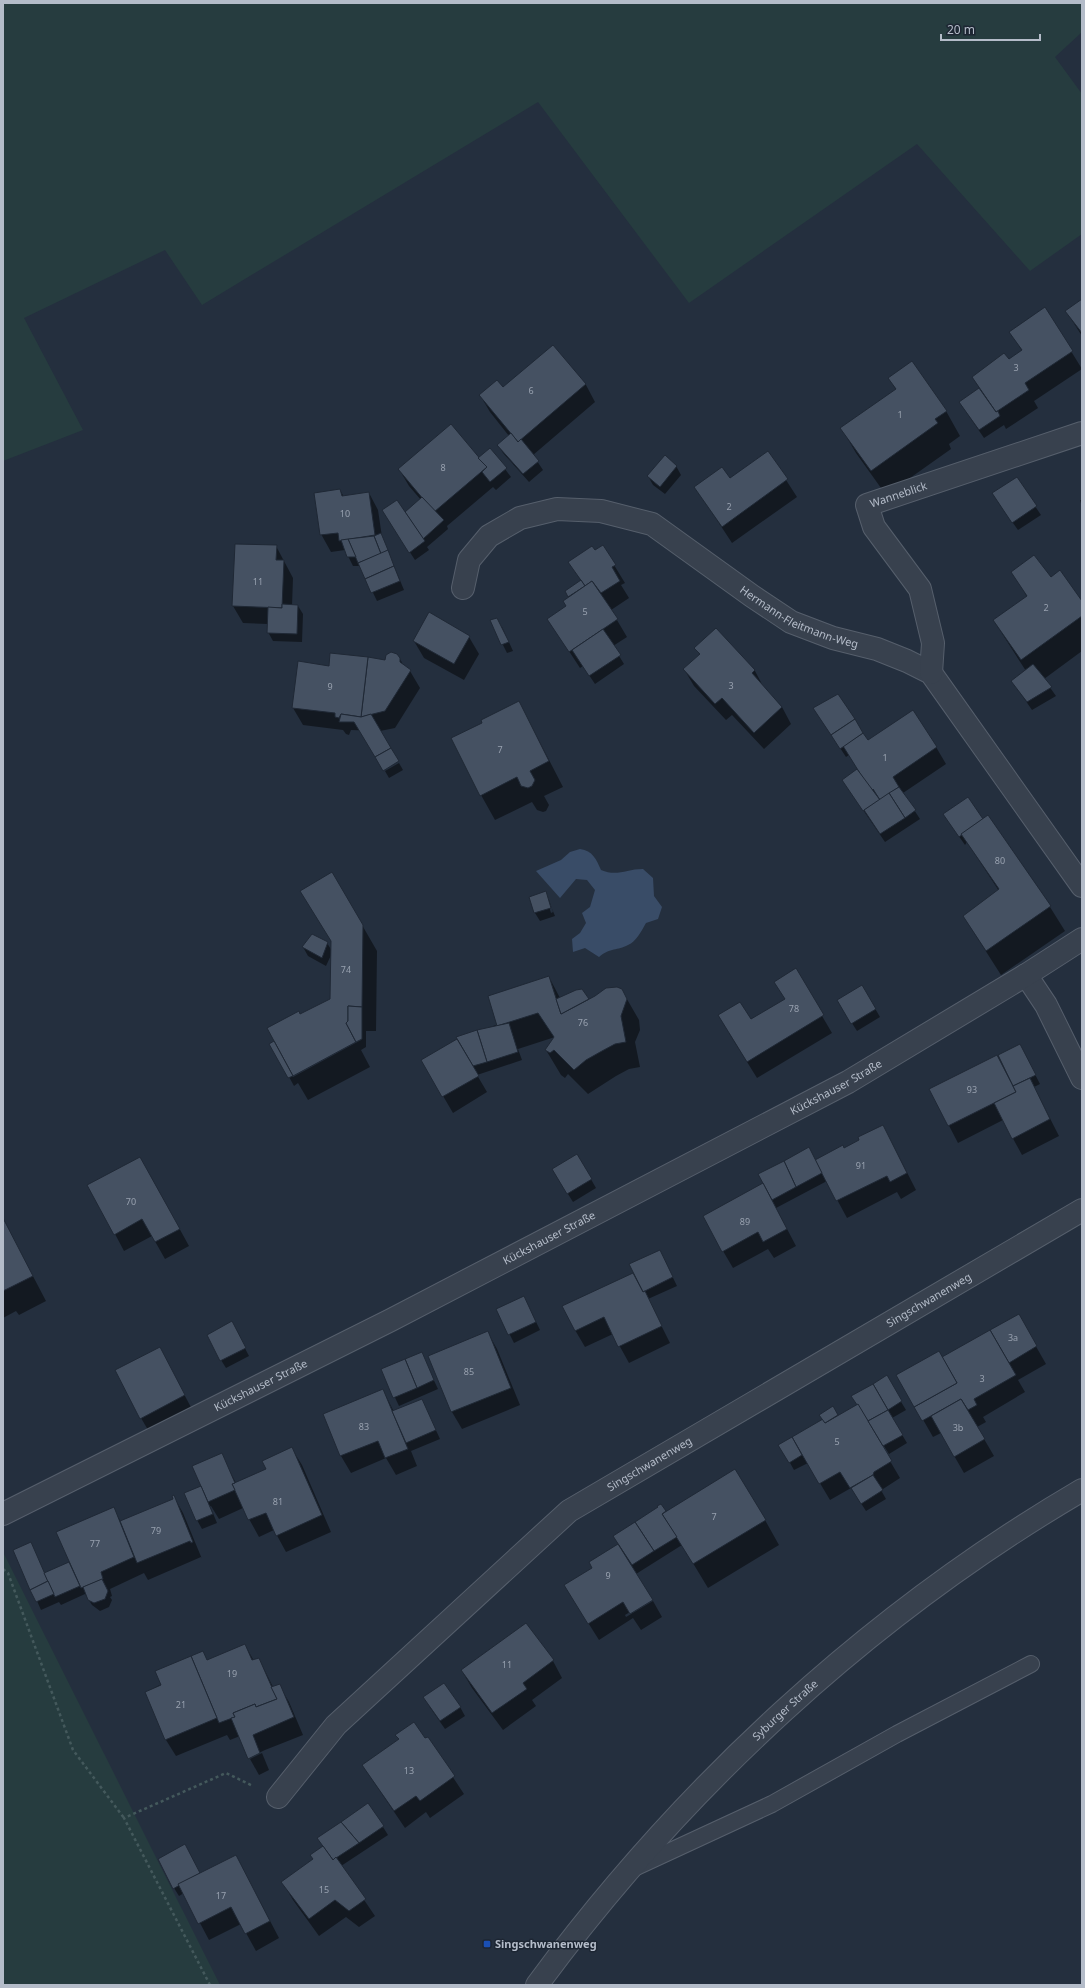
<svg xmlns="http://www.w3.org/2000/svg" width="1085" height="1988" font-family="'Noto Sans',sans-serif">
<rect width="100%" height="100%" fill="#242f3e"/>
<g fill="#263c3f">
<path d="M3,3H1082V32L1055,57L1082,94V234L1030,271L917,144L689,303L538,102L202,305L165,250L24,318L83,430L3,461Z"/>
<path d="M3,1552L220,1985H3Z"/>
</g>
<path fill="#394c67" d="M580,849C593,851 596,859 601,870C617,877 626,869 643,869L653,878L654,896L662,907L658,919L646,923C642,930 636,942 628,945C617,951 611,947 599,957L585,948L573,952L572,939L580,933L586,923L582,913L590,907L595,890L587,880L576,879L560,898L536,871L561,860L570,852Z"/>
<g fill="#0007" fill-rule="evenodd">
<path d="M1082,300V336L1066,311Z"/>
<path d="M1045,309L1082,369L1034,401L1038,408L1006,429L1004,425L984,438L960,403L980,389L973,378L1008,361L1022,351L1011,332Z"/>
<path d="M553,346L586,385L595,402L533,455L543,470L529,482L503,453L498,445L509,436L490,412L480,395L503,389Z"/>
<path d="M889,378L946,411L960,436L949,444L951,449L886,495L856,453L842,429L896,390Z"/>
<path d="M490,449L511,477L496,490L493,487L447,526L448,529L427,547L429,550L415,560L388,519L405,513L421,500L409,486L399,469L478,459Z"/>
<path d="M768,452L797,497L732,543L696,488L730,480Z"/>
<path d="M676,466L681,475L665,494L653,485L648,476Z"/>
<path d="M1016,478L1041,515L1018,530L998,502Z"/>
<path d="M340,490L344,497L369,493L378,510L382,537L404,590L377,601L360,566H353L345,550L331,552L321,534ZM374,535V537L353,540V538Z"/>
<path d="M1080,500H1082V507Z"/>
<path d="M276,546L293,578L292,606H298L303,614L302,642L273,641L268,632V624L243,623L233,606Z"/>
<path d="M603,547L625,583L621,585L629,598L611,610L627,637L613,646L624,664L595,684L583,666L580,668L548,619L567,606L569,597L566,591L581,581L570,562Z"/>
<path d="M1013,572L1050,578L1082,602V651L1044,679L1056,696L1032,710L1012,681L1026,671L994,621L1027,597Z"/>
<path d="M491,621L502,627L513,651L507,653Z"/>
<path d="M716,629L755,671L764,688L782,707L791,724L764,749L732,715L726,720L694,686L684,669L700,655L696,648Z"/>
<path d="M469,637L479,654L464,680L424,658L414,641Z"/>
<path d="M397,654L404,666L410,671L420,688L395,728L380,731L351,730L349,735L346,734L343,730L303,725L293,708L330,667L386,661Z"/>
<path d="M519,702L563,787L544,796L549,805L546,811L543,812L537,810L532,802L495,820L481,795L484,723Z"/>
<path d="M819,716L868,742L936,747L946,764L903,793L920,819L885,842L848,788L862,775L849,755L846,757Z"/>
<path d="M399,763L403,770L389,778L385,771Z"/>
<path d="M983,820L1050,907L1065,931L1001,975L964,917L999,891L967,842L965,845L949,822Z"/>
<path d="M332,873L377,951L376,1031H366V1047L361,1050L370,1067L308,1100L298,1083L294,1086L271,1044L279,1052L281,1051L300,1016L331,999L332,953L326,966L308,956L303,947L327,943L332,951ZM360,1039L361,1040L293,1077V1075Z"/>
<path d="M545,892L555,916L540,921L535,913ZM547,900H549L553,912L551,913Z"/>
<path d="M795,970L832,1033L757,1078L729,1033L786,999Z"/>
<path d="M549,977L560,998L581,990L589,1000L624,994L639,1020L640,1030L635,1042L640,1067L629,1069L616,1076L588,1094L568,1074L565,1078L561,1075L546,1050L555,1037L518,1049L522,1060L477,1075L487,1092L453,1113L422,1060L464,1050L458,1038L496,1025L498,1030L489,997Z"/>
<path d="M862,986L880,1017L857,1031L843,1009Z"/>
<path d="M1020,1045L1040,1084L1034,1087L1059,1136L1022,1155L1003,1120L958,1143L930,1089Z"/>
<path d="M892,1143L916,1190L901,1199L897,1192L847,1218L827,1181L776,1208L796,1246L774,1258L768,1249L733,1268L723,1251L763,1185L809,1148L816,1161L844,1149Z"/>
<path d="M577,1155L596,1188L573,1202L553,1170Z"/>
<path d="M150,1175L189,1246L165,1259L152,1236L124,1251L115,1234Z"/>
<path d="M3,1219L46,1301L19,1315L16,1311L3,1318Z"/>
<path d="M660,1251L677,1286L648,1299L670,1343L629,1363L613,1334L585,1347L575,1330L638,1279Z"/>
<path d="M524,1297L540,1330L514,1343L497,1309Z"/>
<path d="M1018,1315L1046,1364L1018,1380L1025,1392L983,1417L986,1422L977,1427L994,1456L964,1473L941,1433L933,1437L898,1376L942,1358Z"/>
<path d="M236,1331L249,1356L226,1368L221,1360Z"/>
<path d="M488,1333L497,1349L520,1405L462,1429L452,1412L429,1356Z"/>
<path d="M160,1349L194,1413L151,1435L141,1418Z"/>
<path d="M421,1353L438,1389L399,1406L382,1370Z"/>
<path d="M886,1377L906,1410L892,1418L907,1443L889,1454L882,1443L880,1444L900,1478L883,1489L882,1492L886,1499L866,1511L851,1488L830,1500L808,1463L794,1470L780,1445L823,1420L833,1408L838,1417L858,1405Z"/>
<path d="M383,1390L394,1412L422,1400L440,1439L411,1451L417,1466L396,1475L386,1458L351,1473L341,1456L324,1415Z"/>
<path d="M292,1449L302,1465L331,1532L286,1552L274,1530L259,1537L243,1508L219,1519L211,1506H210L217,1523L202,1529L197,1520L200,1487L221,1455L236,1483L268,1469Z"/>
<path d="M174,1497L183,1513L202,1559L201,1557L148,1580L144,1573L110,1589L112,1596L110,1597L112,1600L109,1607L100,1611L92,1605L85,1594L61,1605L59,1602L41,1610L15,1551L45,1574L71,1563L113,1508L121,1522L174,1500Z"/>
<path d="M660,1505L665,1513L765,1520L779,1545L708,1588L682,1545L636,1574L652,1599L625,1615L626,1617L653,1601L662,1617L641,1630L633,1618L599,1640L575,1602L594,1568L590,1562L619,1544L660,1508Z"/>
<path d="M525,1624L553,1661L562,1678L532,1700L536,1706L503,1730L472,1688L462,1671Z"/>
<path d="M245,1645L254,1661L259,1659L273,1687L279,1685L289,1702L303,1735L265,1750L250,1757V1759L240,1736L230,1740L227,1735L176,1756L166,1740L146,1692L207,1661Z"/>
<path d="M429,1706L460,1707L465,1716L445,1729Z"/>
<path d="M397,1735L427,1738L464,1794L430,1818L426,1812L405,1828L363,1766L399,1740Z"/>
<path d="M262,1753L269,1770L259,1775L250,1759Z"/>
<path d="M383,1827L388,1835L341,1866L375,1916L359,1927L346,1917L319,1936L293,1900L283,1883Z"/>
<path d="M245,1873L279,1938L256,1951L241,1924L209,1940L184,1893L179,1896L174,1888L200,1874Z"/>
</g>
<g fill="#455162" stroke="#1f2835">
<path d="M1082,299V333L1065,311Z"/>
<path d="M1045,307L1073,351L1025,383L1029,390L996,412L972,377L1004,353L1009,359L1022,350L1009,332Z"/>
<path d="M553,345L586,384L518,442L479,395L497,380L503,387Z"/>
<path d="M912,361L947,411L935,419L938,423L871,471L840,428L896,389L888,378Z"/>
<path d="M979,388L996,412L998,411L1000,416L979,430L959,402Z"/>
<path d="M451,424L487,467L434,512L398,469Z"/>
<path d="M511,433L518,442L521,439L539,461L523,474L497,445Z"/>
<path d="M490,448L507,468L490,482L482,472L487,467L478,458Z"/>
<path d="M768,451L788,479L722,527L694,487L722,467L730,478Z"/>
<path d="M665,455L677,466L660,487L647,476Z"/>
<path d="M1017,477L1037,506L1012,523L992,493Z"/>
<path d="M340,489L342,496L369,492L375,535L339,541L338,533L320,535L314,493Z"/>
<path d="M422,497L444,520L423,539L405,512Z"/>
<path d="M397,500L425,541L409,553L382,510Z"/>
<path d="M381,533L388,550L381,554L374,536Z"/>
<path d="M374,536L381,554L358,563L348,539Z"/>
<path d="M348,539L356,557H347L341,540Z"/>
<path d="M235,544L277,545L276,560H284L282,608L232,606Z"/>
<path d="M603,545L616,565L612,567L620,581L601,593L592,581L585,586L568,562L592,546L595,550Z"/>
<path d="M388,550L394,566L365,579L358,563Z"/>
<path d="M1034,555L1051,577L1060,570L1082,601V616L1021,660L993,620L1027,596L1011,572Z"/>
<path d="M394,566L400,581L371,593L365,579Z"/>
<path d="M581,580L585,586L568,597L565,591Z"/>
<path d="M592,581L618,619L569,652L547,619L566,606L563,601Z"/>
<path d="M282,604L298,605L297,634L267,633L268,607L282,608Z"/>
<path d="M429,612L470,636L454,664L413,641Z"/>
<path d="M497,618L509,642L501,645L490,620Z"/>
<path d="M716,628L755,670L752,673L782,707L754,733L722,698L715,704L683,669L700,654L694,648Z"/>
<path d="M603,629L621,655L589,676L572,650Z"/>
<path d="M391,652L397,654L400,658V662L411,670L385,711L361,717L368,657L385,660L386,655Z"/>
<path d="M330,653L368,657L361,717L341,714L339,718L335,717V713L292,708L298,661L329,666Z"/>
<path d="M1033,664L1052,687L1027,702L1011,681Z"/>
<path d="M838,694L855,719L831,735L813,708Z"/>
<path d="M519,701L549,761L530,771L535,780L532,786L528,788L521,786L517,777L480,796L451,738L482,723L481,720Z"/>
<path d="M913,710L937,747L893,777L899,787L880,800L873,789L871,791L843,746L863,733L868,740Z"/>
<path d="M341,714L361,717L371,714L391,748L375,757L354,722H339Z"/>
<path d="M855,719L863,733L840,749L831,735Z"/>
<path d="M391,748L399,761L383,771L375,757Z"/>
<path d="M857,769L880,800L863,811L842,780Z"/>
<path d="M899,787L916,810L905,818L889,793Z"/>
<path d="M889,793L905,818L880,834L864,810Z"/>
<path d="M968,797L983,819L959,837L943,814Z"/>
<path d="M988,815L1051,906L986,951L963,916L999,889L961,834Z"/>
<path d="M332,872L363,925L362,1007L348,1006V1021L346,1023L356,1042L293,1076L267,1028L299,1011L300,1014L330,999L331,941L300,891Z"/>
<path d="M546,891L551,908L534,913L529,897Z"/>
<path d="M312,934L328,942L322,958L302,947Z"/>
<path d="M796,968L824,1015L747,1062L718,1015L740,1002L751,1019L785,999L774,982Z"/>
<path d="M549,976L561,1014L595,996L606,988L617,987L622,989L627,999L621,1016L626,1042L615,1044L602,1051L586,1060L574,1070L554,1050L550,1053L545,1050L554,1037L538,1013L497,1026L488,996Z"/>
<path d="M862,985L876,1009L851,1024L837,1000Z"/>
<path d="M582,989L589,999L561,1014L556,999L576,990Z"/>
<path d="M348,1006L362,1007V1039L356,1042L346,1023L348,1021Z"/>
<path d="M509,1023L518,1052L487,1062L477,1030Z"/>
<path d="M477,1030L487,1062L473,1066L456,1037Z"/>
<path d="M457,1039L479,1076L442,1097L421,1060Z"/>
<path d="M274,1041L293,1076L288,1078L269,1044Z"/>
<path d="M1020,1044L1036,1075L1013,1086L998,1055Z"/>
<path d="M997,1055L1016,1092L948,1126L929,1089Z"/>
<path d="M1030,1078L1050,1119L1012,1139L994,1103L1016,1092L1013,1086Z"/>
<path d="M883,1125L907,1173L890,1182L887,1176L836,1201L815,1160L843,1145L844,1148L859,1140L858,1137Z"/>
<path d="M809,1147L822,1173L796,1187L784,1161Z"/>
<path d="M577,1154L592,1179L567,1194L552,1169Z"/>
<path d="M140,1157L180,1229L155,1242L142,1219L114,1235L87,1185Z"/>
<path d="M784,1161L796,1187L772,1200L758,1174Z"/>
<path d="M763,1183L787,1229L763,1242L758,1232L722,1252L703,1216Z"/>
<path d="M3,1218L33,1276L3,1291Z"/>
<path d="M660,1250L673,1277L643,1292L629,1264Z"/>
<path d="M633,1273L643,1292L645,1291L662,1326L618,1347L604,1317L575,1331L562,1306Z"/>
<path d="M524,1296L536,1322L508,1335L496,1309Z"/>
<path d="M1019,1314L1037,1346L1009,1363L990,1330Z"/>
<path d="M232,1321L246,1348L220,1361L207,1335Z"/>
<path d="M990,1330L1016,1375L974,1399L977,1405L968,1410L961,1399L922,1421L914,1407L957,1383L942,1357Z"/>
<path d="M488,1331L511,1388L451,1412L428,1356Z"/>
<path d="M160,1347L185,1395L140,1419L115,1370Z"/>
<path d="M939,1351L957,1383L914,1407L896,1375Z"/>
<path d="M422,1352L434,1380L417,1388L405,1359Z"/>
<path d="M405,1359L417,1388L393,1398L381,1369Z"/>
<path d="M887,1375L902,1401L888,1410L873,1384Z"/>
<path d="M873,1384L888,1410L868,1421L851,1396Z"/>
<path d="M383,1389L408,1449L385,1458L378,1441L340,1456L323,1414Z"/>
<path d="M422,1399L436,1430L406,1443L392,1411Z"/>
<path d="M961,1399L985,1439L954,1457L931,1416Z"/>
<path d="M858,1404L892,1461L874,1472L873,1475L850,1488L840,1472L819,1484L792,1437L823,1419L825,1423Z"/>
<path d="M833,1406L838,1415L825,1423L819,1415Z"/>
<path d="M888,1410L903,1435L883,1446L868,1421Z"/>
<path d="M792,1437L802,1455L789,1463L778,1445Z"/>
<path d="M292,1447L322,1515L276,1536L266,1513L248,1520L232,1484L266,1469L262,1461Z"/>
<path d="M222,1453L235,1483L232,1484L235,1490L208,1502L192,1466Z"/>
<path d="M735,1469L766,1520L693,1564L662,1514Z"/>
<path d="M873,1475L883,1490L861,1504L851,1488Z"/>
<path d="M201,1486L213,1514L196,1521L184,1493Z"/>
<path d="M174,1495L193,1542L191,1543L190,1541L137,1563L120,1521L173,1499L172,1496Z"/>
<path d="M661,1504L666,1511L662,1514L677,1537L654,1551L635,1522L658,1507L657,1506Z"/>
<path d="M114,1507L134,1557L101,1572L103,1579L81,1588L56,1532Z"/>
<path d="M635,1522L654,1551L632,1565L613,1536Z"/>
<path d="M31,1542L48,1581L30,1590L13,1550Z"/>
<path d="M618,1544L653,1600L630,1614L623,1602L588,1624L564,1585L592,1568L589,1562Z"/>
<path d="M69,1562L80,1586L55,1597L44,1573Z"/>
<path d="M102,1579L108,1591L105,1599L94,1603L88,1600L83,1587Z"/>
<path d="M48,1581L54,1594L36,1602L30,1590Z"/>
<path d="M526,1623L554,1660L523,1683L527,1689L492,1713L461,1670Z"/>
<path d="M245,1644L252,1660L259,1658L277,1699L256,1707L255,1704L233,1713L235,1717L219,1723L191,1656L203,1651L207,1660Z"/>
<path d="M191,1656L217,1718L165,1740L145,1692L161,1685L155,1671Z"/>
<path d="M444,1683L461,1707L440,1721L423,1697Z"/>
<path d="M280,1684L294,1717L253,1735L260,1753L248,1759L231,1718L235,1717L233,1713L255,1704L256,1707L277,1699L271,1687Z"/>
<path d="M414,1722L425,1738L428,1737L455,1776L420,1801L416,1796L394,1811L362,1765L399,1739L395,1735Z"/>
<path d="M368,1803L384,1826L359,1843L341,1822Z"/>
<path d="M341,1822L359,1843L333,1860L317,1838Z"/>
<path d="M185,1844L200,1873L173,1889L158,1859Z"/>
<path d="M323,1846L333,1860L336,1857L366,1899L349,1911L335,1900L309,1919L281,1882L313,1859L310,1855Z"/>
<path d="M236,1855L270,1921L245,1934L231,1907L198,1924L178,1884Z"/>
</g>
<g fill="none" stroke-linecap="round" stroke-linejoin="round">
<g stroke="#565f6c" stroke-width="18">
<path id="service" d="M634,1868L772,1804L897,1734L1031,1664"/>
</g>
<g stroke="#565f6c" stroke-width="24">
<g id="minor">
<path id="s1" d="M463,588L469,560L489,536L520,518L557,509L601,511L652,524L752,596L791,622L833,638L877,649L907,661L931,673L1082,886"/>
<path id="s2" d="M931,673L933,643L920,589L874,527L867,505L1082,433"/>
<path d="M1026,975L1046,1005L1082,1078"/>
<path id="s3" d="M3,1514L391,1320L848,1082L1026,975L1082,939"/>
<path id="s4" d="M278,1797L336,1725L569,1511L1082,1210"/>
</g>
</g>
<g stroke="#565f6c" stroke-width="24">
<g id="tertiary">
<path id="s5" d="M537,1985C683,1787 869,1615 1082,1490"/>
</g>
</g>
<g stroke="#44595c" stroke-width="2.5" stroke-dasharray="3 3" stroke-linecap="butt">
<path d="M3,1569L8,1573L73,1750L124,1818"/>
<path d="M210,1985L124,1818L226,1773L253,1786"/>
</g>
<use href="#service" stroke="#38414e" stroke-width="16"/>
<use href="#minor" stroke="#38414e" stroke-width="22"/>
<use href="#tertiary" stroke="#38414e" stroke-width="22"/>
</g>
<rect fill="#1a4fb4" stroke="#1d2633" stroke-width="1.5" x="483" y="1940" width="8" height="8" rx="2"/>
<g text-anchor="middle" stroke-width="3" stroke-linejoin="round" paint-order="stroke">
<g font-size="9" fill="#98a1af">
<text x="1016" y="371">3</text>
<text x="531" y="394">6</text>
<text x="900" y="418">1</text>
<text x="443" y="471">8</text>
<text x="729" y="510">2</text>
<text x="345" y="517">10</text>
<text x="258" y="585">11</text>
<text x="1046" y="611">2</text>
<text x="585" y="615">5</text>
<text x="731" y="689">3</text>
<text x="330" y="690">9</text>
<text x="500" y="753">7</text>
<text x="885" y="761">1</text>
<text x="1000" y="864">80</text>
<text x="346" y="973">74</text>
<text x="794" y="1012">78</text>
<text x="583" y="1026">76</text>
<text x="972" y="1093">93</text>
<text x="861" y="1169">91</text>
<text x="131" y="1205">70</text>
<text x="745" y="1225">89</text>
<text x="1013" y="1341">3a</text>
<text x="469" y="1375">85</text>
<text x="982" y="1382">3</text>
<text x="364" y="1430">83</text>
<text x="958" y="1431">3b</text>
<text x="837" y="1445">5</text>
<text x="278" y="1505">81</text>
<text x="714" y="1520">7</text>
<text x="156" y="1534">79</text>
<text x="95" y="1547">77</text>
<text x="608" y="1579">9</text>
<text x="507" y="1668">11</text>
<text x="232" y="1677">19</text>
<text x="181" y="1708">21</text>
<text x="409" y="1774">13</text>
<text x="324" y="1893">15</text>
<text x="221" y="1899">17</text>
</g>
<g font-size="11" fill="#b4bcc9" stroke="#1d2633">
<text dy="4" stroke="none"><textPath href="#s2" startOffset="219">Wanneblick</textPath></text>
<text dy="4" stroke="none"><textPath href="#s1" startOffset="406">Hermann-Fleitmann-Weg</textPath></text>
<text dy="4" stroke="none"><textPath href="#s3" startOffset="936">Kückshauser Straße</textPath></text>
<text dy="4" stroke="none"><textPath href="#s3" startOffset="612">Kückshauser Straße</textPath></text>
<text dy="4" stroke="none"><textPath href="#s4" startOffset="826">Singschwanenweg</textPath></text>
<text dy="4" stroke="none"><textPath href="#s3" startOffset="288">Kückshauser Straße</textPath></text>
<text dy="4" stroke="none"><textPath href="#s4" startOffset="502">Singschwanenweg</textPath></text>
<text dy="4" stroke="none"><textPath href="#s5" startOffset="371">Syburger Straße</textPath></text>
</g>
<g font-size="11" font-weight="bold" fill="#b4bcc9" stroke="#1d2633" text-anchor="start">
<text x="495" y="1948">Singschwanenweg</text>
</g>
</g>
<rect width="1085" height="1988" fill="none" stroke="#b4bcc9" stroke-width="8"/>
<path d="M941 34v6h99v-6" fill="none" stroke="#b4bcc9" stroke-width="2"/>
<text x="947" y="34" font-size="12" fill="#b4bcc9" stroke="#1d2633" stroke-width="3" paint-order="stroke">20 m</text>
</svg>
